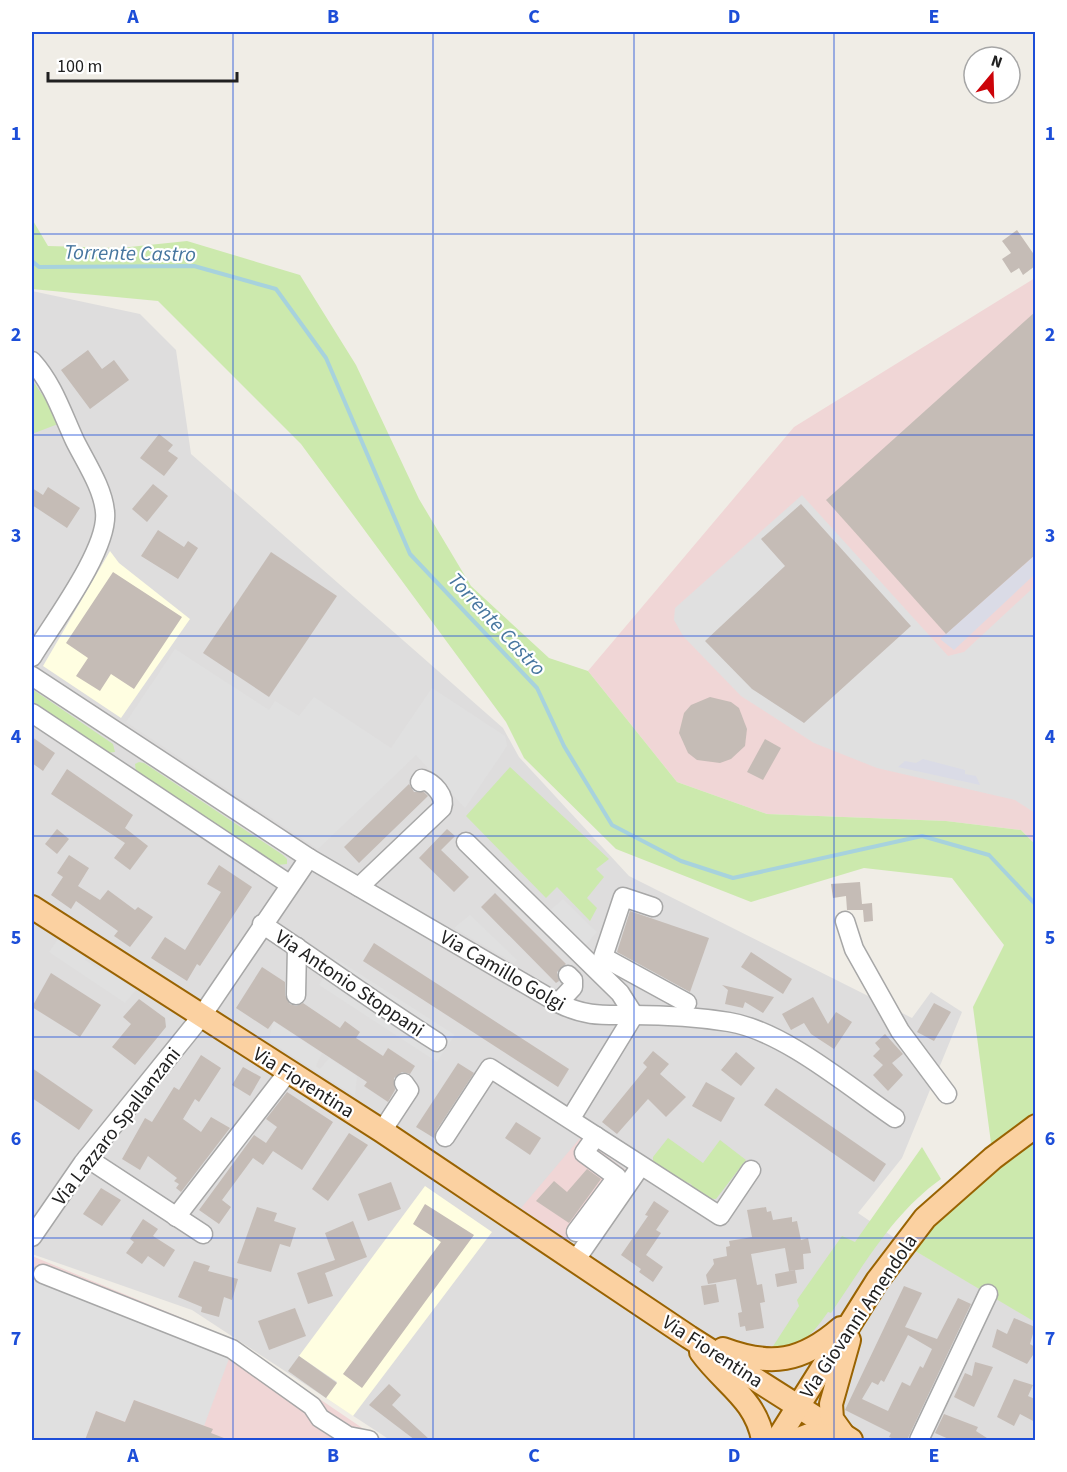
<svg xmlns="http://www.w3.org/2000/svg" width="1067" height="1472" font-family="'Source Sans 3',sans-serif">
<rect width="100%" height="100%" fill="#f0ede6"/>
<path fill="#dedddd" d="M32,291L140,314L176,350L191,454L503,728L519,757L629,876L912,1018L931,992L962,1012L902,1158L858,1213L905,1245L1035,1321V1440H390L192,1310L32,1254Z"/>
<g fill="#f0d6d6">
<path d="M1035,278V844L1021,830L946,821L767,814L677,782L588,671L794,427Z"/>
<path d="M581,1137L627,1171L569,1241L521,1208Z"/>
<path d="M32,1256L228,1337L380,1440H32Z"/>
</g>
<g fill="#fffee1">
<path d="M110,551L119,563L190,619L121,718L43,666Z"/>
<path d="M425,1186L492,1232L353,1416L326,1398L337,1382L299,1356Z"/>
</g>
<g fill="#cce9ad">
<path d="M32,219L48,246L120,248L187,241L300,275L356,365L419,499L471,586L549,658L588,671L677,782L767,814L946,821L1021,830L1035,844V1322L905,1245L993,1158L973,1007L1004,945L952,878L864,868L751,902L616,849L524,758L506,722L301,444L158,301L32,289Z"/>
<path d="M32,380L48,403L58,424L32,434Z"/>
<path d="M32,689L113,744L115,752L107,753L32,703Z"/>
<path d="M139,762L144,763L283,855L287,859V864L277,865L136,772L135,764Z"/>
<path d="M510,767L609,859L596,869L604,877L587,898L597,908L590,921L557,887L546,898L466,816Z"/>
<path d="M668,1138L703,1163L720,1140L746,1160L716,1199C704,1199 696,1195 691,1184L676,1178L653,1162V1157Z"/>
<path d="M922,1147L941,1179C893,1213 864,1265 831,1313L828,1312C807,1342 802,1343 768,1354L799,1306L797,1300L842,1236L855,1242Z"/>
</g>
<g fill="#e0e0e0">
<path d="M802,495L948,656L964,652L1035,586V813L1015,800L877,768L814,743L741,696L683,636L674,620L675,608Z"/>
<path d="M175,649L269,710L275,701L299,716L314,697L391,748L432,688L505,736L507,746L465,808L416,755L318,849L126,722Z"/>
<path d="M563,899L597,932L585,946L549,911Z"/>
<path d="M470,915L517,960L514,963L454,928Z"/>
<path d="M58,939L86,958L85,960L99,969L102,968L136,990L125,1003L49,952Z"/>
<path d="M335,958L455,1035L437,1062L319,985Z"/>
<path d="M273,1021L322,1053L316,1066L320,1069L329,1058L357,1076L355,1096L269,1041Z"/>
<path d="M32,1276L230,1356L204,1426L134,1400L125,1422L96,1411L85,1440H32Z"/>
</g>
<g fill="#dadbe6">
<path d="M1035,555V574L954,650L940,639Z"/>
<path d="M923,759L965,770V774L976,776L980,785L898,767L905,761L916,763Z"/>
</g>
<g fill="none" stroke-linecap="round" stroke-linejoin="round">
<path stroke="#a7d2dd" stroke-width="4" d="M32,261L39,267L194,266L276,289L326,358L410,554L537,688L564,746L612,825L681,861L733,878L922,836L989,855L1036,905"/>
</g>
<g fill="#c5bcb6" fill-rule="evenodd">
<path d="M1017,230L1035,256V266L1023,275L1019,268L1011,273L1002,259L1011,253L1002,241Z"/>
<path d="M1035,312V555L946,634L826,500Z"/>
<path d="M88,350L102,369L114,360L129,380L90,409L61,370Z"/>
<path d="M159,434L173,445L168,451L178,458L164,476L140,458Z"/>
<path d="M153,484L168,496L147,522L132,509Z"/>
<path d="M48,487L80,508L67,528L32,505V488L43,495Z"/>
<path d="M801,504L911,626L804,723L752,689L705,641L785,566L761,539Z"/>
<path d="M158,530L184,547L188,541L198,548L178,579L141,556Z"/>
<path d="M271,552L337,596L269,697L203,653Z"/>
<path d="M113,572L182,617L134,689L111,674L100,691L76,676L88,658L66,643Z"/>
<path d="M710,697L731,702L739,708L747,729L745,746L731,759L720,763L697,760L688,753L679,733L684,713L691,705Z"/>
<path d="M32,737L55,753L43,771L32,763Z"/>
<path d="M765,739L781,748L763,780L747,772Z"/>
<path d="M67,769L133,815L125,828L148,846L130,870L114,858L125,843L51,794Z"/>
<path d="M409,784L414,792H424L428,796L359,863L344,847Z"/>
<path d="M57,829L69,839L57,854L45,844Z"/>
<path d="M447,829L455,836L441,850L469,877L454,892L419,858Z"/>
<path d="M69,855L89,868L78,886L100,900L108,890L135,910L138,907L153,917L130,947L114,936L118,931L76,901L71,909L51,895L63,877L57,873Z"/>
<path d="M219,865L252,887L200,966L197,964L187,981L151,958L165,937L185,950L221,892L207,884Z"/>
<path d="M860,882L862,904L872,903L873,921L864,922L863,910H847L846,896L833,898L831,884Z"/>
<path d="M495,893L566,964L557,972L559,981L556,983L481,907Z"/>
<path d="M630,911L709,938L690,992L617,952Z"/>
<path d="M374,943L569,1069L558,1087L363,961Z"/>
<path d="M751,952L792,979L783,994L741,967Z"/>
<path d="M262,967L285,982V995L290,1004L296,1006L303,1003L340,1028L345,1021L360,1032L356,1038L383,1056L388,1048L415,1066L410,1074L402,1072L394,1078L395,1090L388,1102L364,1086L367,1082L274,1021L268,1029L236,1008Z"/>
<path d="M51,973L101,1005L80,1037L32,1007Z"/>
<path d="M722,985L774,997L763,1013L745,1002L743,1008L725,1004L728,990Z"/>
<path d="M813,997L828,1024L836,1012L852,1022L834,1049L811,1034L804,1023L791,1030L782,1014Z"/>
<path d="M139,999L165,1018L166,1027L135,1065L112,1047L131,1024L123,1017Z"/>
<path d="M934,1003L951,1012L934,1041L917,1032Z"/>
<path d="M885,1034L903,1054L892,1063L903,1075L888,1091L873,1075L883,1065L873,1056L880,1049L875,1043Z"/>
<path d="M653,1051L669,1064L660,1074L686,1097L666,1117L648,1099L617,1134L602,1122L647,1067L643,1063Z"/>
<path d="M736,1052L755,1068L741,1086L721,1070Z"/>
<path d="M201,1055L221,1068L199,1102L195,1099L183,1119L201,1132L211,1117L230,1128L181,1192L176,1188L179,1184L174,1181L177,1178L148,1156L140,1170L122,1159L145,1118L152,1122L174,1087L179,1090Z"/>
<path d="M458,1063L474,1073L436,1131L434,1138L416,1127Z"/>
<path d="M243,1067L261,1077L250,1096L232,1085Z"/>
<path d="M32,1068L93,1110L79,1130L32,1098Z"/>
<path d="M706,1082L735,1098L721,1122L692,1106Z"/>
<path d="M776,1088L886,1164L874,1182L764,1105Z"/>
<path d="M287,1092L333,1122L302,1170L273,1151L263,1165L253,1158L222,1200L231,1207L219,1224L199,1210L254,1135L266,1143L277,1127L266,1119Z"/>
<path d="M516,1122L541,1138L530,1155L505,1138Z"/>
<path d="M349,1133L368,1145L328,1201L312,1189Z"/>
<path d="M587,1169L601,1179L569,1223L536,1201L554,1181L567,1192Z"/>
<path d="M391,1182L401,1209L368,1221L358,1194Z"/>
<path d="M101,1188L121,1200L102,1226L83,1214Z"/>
<path d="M654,1201L669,1211L656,1230L661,1233L646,1255L663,1267L653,1282L639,1272L641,1269L621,1255L648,1216L645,1215Z"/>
<path d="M425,1204L474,1235L362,1388L343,1374L441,1242L413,1224Z"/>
<path d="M257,1207L277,1213L274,1221L296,1228L290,1247L280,1244L271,1272L237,1263Z"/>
<path d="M766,1207L767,1212L771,1211L773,1220L792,1217V1222L797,1221L801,1240L808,1238L811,1253L803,1254L804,1269L789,1271L785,1248L751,1254L757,1285L762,1284L765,1302L760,1303L764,1328L746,1331L745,1326L740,1327L738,1313L742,1312L736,1279L708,1284L706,1275L714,1264L713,1259L727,1256L726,1247L730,1246L729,1241L752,1237L747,1210Z"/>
<path d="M143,1219L158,1229L153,1236L175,1250L164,1267L148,1256L142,1264L126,1253L134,1242L130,1239Z"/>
<path d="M353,1221L367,1257L325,1273L333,1296L308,1304L297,1273L335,1260L325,1233Z"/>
<path d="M194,1261L210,1266L208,1271L238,1279L232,1300L224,1297L219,1317L201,1312L202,1307L178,1297Z"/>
<path d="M795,1270L797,1283L777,1287L775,1274Z"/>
<path d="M716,1284L719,1302L704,1305L701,1286Z"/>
<path d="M904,1286L922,1293L905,1327L937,1339L958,1298L971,1304L907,1440H896L889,1437L891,1433L845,1410ZM908,1335L932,1349L923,1368L920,1366L910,1386L902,1382L888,1411L862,1399L872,1382L878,1385L881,1380L884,1382Z"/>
<path d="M295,1308L306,1336L269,1350L258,1321Z"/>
<path d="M1014,1318L1035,1327L1030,1344L1035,1347V1352L1027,1364L992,1347L997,1329L1007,1334Z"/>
<path d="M299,1356L337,1383L326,1398L288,1371Z"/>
<path d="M975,1362L993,1367L974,1407L954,1397L965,1373L972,1376Z"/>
<path d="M1014,1379L1033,1385L1028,1396L1035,1399V1422L1020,1414L1014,1426L997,1417Z"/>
<path d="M389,1384L401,1395L392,1405L430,1440H415L369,1405Z"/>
<path d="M134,1400L213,1429L211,1433L229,1440H85L96,1411L125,1422Z"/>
<path d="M944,1414L978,1427L976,1431L990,1440H951L935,1433Z"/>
</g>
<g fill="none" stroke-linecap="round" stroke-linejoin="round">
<g stroke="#a7a7a7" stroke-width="21">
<g id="minor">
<path d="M32,361C53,384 62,413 75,441C86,463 103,488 105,512C109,549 52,624 32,657"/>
<path d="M32,676L309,858L558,1003C586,1017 603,1015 633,1015C665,1015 698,1017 729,1022C784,1031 849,1087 895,1118"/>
<path d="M32,713L289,884"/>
<path d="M466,842L620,993L634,1015L571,1118"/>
<path d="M359,887L442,808C446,796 434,783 422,779L420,782"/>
<path d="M653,907L623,897L603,957L687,1003"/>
<path d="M845,921L854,949L900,1031L947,1094"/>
<path d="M262,924C321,963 377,1004 437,1042"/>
<path d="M296,995L297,947"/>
<path d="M558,1003L573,987V980L568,975"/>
<path d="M382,1131L409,1090L404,1083"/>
<path d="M445,1137L490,1068L720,1216L751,1170"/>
<path d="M87,1158L203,1234"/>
<path d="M176,1217L288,1072"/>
<path d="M576,1232L617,1177L584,1153L596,1136"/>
<path d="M32,1237L83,1163L201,1017L309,858"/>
<path d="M575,1261L640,1167"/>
<path d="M43,1274L232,1349L312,1406L320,1418L348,1436L369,1440"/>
<path d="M919,1440L988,1294"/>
</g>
</g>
<g stroke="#996302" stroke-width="26">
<g id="major">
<path d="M32,907L382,1131L689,1337L851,1440"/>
<path d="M723,1349C771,1367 802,1362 841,1328"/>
<path d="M701,1352C724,1384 756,1399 763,1440"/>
<path d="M842,1433L832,1419L831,1404L849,1340"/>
<path d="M777,1440L877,1281L925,1218L993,1158L1036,1126"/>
<path d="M796,1440L809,1435L842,1436"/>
</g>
</g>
<use href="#minor" stroke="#fff" stroke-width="18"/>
<use href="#major" stroke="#fbd1a1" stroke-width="22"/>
</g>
<path fill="none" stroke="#1d4ed8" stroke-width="1.5" stroke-opacity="0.55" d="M233,32V1440M433,32V1440M634,32V1440M834,32V1440M32,234H1036M32,435H1036M32,636H1036M32,836H1036M32,1037H1036M32,1238H1036"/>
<g text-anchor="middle" stroke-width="4.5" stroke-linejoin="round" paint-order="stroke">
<g font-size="20" fill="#202020" stroke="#fff">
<text transform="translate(503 970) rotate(30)" y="7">Via Camillo Golgi</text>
<text transform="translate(350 983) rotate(34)" y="7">Via Antonio Stoppani</text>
<text transform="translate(304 1082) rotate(32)" y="7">Via Fiorentina</text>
<text transform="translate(116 1126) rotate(-52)" y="7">Via Lazzaro Spallanzani</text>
<text transform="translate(858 1316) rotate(-56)" y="7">Via Giovanni Amendola</text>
<text transform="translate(713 1351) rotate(33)" y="7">Via Fiorentina</text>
</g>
<g font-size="21" font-style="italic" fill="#47769f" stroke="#fff">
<text transform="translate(130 253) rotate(1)" y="7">Torrente Castro</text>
<text transform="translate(497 624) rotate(47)" y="7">Torrente Castro</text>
</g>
</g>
<rect width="1067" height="1472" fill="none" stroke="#ffffff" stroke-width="66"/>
<g transform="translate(992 75) rotate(19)"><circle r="28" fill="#ffffff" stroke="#a6a6a6" stroke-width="1.5"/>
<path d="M0-4.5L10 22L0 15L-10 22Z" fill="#cc0309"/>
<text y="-9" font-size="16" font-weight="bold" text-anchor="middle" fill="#202020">N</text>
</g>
<path d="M48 72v9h189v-9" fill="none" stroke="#202020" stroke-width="3"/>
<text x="57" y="72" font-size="18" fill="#202020" stroke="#ffffff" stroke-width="4.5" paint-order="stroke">100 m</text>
<rect x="33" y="33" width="1001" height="1406" fill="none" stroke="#1d4ed8" stroke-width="2"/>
<g font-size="20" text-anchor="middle" font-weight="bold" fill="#1d4ed8">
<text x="133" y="23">A</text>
<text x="333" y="23">B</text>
<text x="534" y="23">C</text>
<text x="734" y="23">D</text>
<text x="934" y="23">E</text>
<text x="16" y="140">1</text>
<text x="1050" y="140">1</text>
<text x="16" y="341">2</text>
<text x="1050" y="341">2</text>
<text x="16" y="542">3</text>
<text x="1050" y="542">3</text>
<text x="16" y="743">4</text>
<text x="1050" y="743">4</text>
<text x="16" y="944">5</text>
<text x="1050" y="944">5</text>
<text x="16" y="1145">6</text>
<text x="1050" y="1145">6</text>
<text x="16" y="1345">7</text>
<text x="1050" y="1345">7</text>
<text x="133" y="1462">A</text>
<text x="333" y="1462">B</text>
<text x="534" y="1462">C</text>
<text x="734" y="1462">D</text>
<text x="934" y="1462">E</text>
</g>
</svg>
